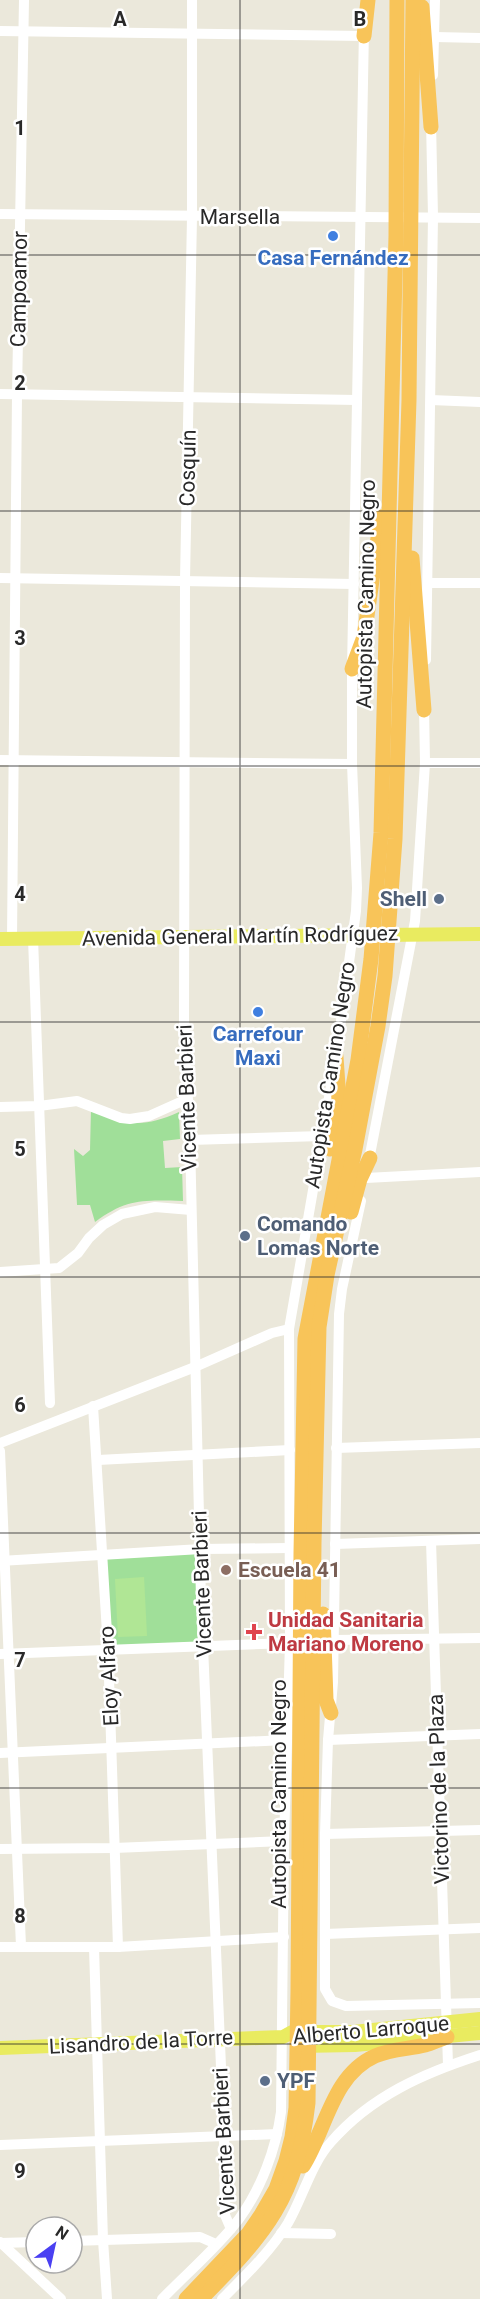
<svg xmlns="http://www.w3.org/2000/svg" width="480" height="2299" font-family="Roboto,sans-serif">
<rect width="100%" height="100%" fill="#ebe8db"/>
<g fill="#a0df99">
<path d="M91,1109C127,1125 141,1129 179,1112L180,1139L163,1141L165,1168L182,1167L183,1201C145,1200 127,1198 95,1222L90,1205H77L74,1149L83,1156L90,1150Z"/>
<path d="M197,1549L204,1647L108,1649L102,1554Z"/>
</g>
<path fill="#b0e695" d="M144,1577L147,1636L118,1637L115,1579Z"/>
<g fill="none" stroke-linecap="round" stroke-linejoin="round">
<g stroke="#fff" stroke-width="10">
<path d="M192,0V217L185,580L184,1022L190,1140L201,1599L224,2137L225,2215L231,2229"/>
<path d="M0,31L364,36"/>
<path d="M435,37L480,38"/>
<path d="M433,75L435,0"/>
<path d="M0,214L480,218"/>
<path d="M0,394L357,400"/>
<path d="M431,400L480,402"/>
<path d="M0,578L354,584"/>
<path d="M429,583H480"/>
<path d="M426,660L433,217L431,121"/>
<path d="M0,760L352,764"/>
<path d="M425,763H480"/>
<path d="M33,938L50,1403"/>
<path d="M12,939L17,394L24,0"/>
<path d="M0,1107L39,1106L77,1101L121,1118L130,1119L149,1116L187,1099"/>
<path d="M190,1140L322,1136"/>
<path d="M368,1165L415,921L425,763L424,706"/>
<path d="M366,1178L480,1172"/>
<path d="M361,1201L342,1289L339,1314L333,1682L328,1740L325,1834V1989L332,2001L346,2006L480,2003"/>
<path d="M0,1272L59,1268L78,1253L89,1238L103,1225L122,1214L155,1207L191,1210"/>
<path d="M93,1406L108,1649L118,1947"/>
<path d="M0,1443L195,1367L272,1333L289,1329"/>
<path d="M336,1448L480,1443"/>
<path d="M0,1451L21,1946"/>
<path d="M98,1460L290,1450"/>
<path d="M431,1541L448,2065"/>
<path d="M335,1544L480,1539"/>
<path d="M0,1561L201,1549L289,1548"/>
<path d="M334,1640L480,1638"/>
<path d="M0,1654L290,1643"/>
<path d="M328,1740L480,1734"/>
<path d="M0,1753L286,1740"/>
<path d="M325,1834L480,1830"/>
<path d="M0,1849L114,1848L284,1841"/>
<path d="M325,1934L480,1928"/>
<path d="M0,1947H118L284,1937"/>
<path d="M94,1947L103,2240L107,2299"/>
<path d="M0,2145L277,2134"/>
<path d="M281,2233L331,2234"/>
<path d="M72,2241L200,2237L216,2244"/>
<path d="M0,2242L61,2299"/>
<path d="M1,2243L36,2242"/>
<path d="M162,2299C187,2273 217,2248 239,2219C261,2189 276,2149 281,2112L284,1841L290,1643L289,1329L336,1057L356,911L357,888L352,764V669L364,29"/>
<path d="M222,2299C245,2276 271,2251 288,2223C303,2197 311,2164 331,2142C371,2096 424,2073 480,2055"/>
</g>
<g stroke="#e9eb60" stroke-width="14">
<path d="M0,939L480,934"/>
<path d="M300,2046L355,2045L480,2033"/>
<path d="M0,2048L283,2037L292,2032H353L480,2019"/>
</g>
<g stroke="#f8c459" stroke-width="15">
<path d="M422,7L431,127"/>
<path d="M364,36L368,0"/>
<path d="M412,558L424,710"/>
<path d="M352,669L364,637L381,517"/>
<path d="M330,1149L339,1100L336,1057"/>
<path d="M351,1212L360,1179L370,1158"/>
<path d="M323,1614L326,1700L331,1713"/>
<path d="M303,2166C326,2130 332,2075 375,2056C391,2049 409,2049 425,2045C432,2043 440,2039 447,2037"/>
<path d="M186,2299L248,2234L261,2215L276,2189L286,2161L292,2137L296,2108L298,1991L301,1553L305,1339L358,1060L371,959L381,833L396,236L397,0"/>
<path d="M201,2299C266,2233 297,2199 308,2103L314,1543L319,1327L327,1275L355,1149L378,1026L385,976L395,839L409,400L413,0"/>
</g>
</g>
<path fill="none" stroke="#292929" stroke-width="1.5" stroke-opacity="0.55" d="M240,0V2299M0,255H480M0,511H480M0,766H480M0,1022H480M0,1277H480M0,1533H480M0,1788H480M0,2044H480"/>
<g fill="#3f7fe0" stroke="#fff" stroke-width="2">
<circle cx="333" cy="236" r="6"/>
<circle cx="258" cy="1012" r="6"/>
</g>
<g fill="#5c6f8a" stroke="#fff" stroke-width="2">
<circle cx="439" cy="899" r="6"/>
<circle cx="245" cy="1236" r="6"/>
<circle cx="265" cy="2081" r="6"/>
</g>
<circle fill="#8d6e63" stroke="#fff" stroke-width="2" cx="226" cy="1570" r="6"/>
<path fill="#e0444e" stroke="#fff" stroke-width="2" d="M251 1623h6v6h6v6h-6v6h-6v-6h-6v-6h6z"/>
<g text-anchor="middle" stroke-width="5" stroke-linejoin="round" paint-order="stroke">
<g font-size="21" fill="#292929" stroke="#fff">
<text x="240" y="224">Marsella</text>
<text transform="translate(19 289) rotate(-89)" y="7">Campoamor</text>
<text transform="translate(188 468) rotate(-89)" y="7">Cosquín</text>
<text transform="translate(366 594) rotate(-89)" y="7">Autopista Camino Negro</text>
<text transform="translate(240 936) rotate(-1)" y="7">Avenida General Martín Rodríguez</text>
<text transform="translate(330 1075) rotate(-81)" y="7">Autopista Camino Negro</text>
<text transform="translate(187 1098) rotate(-92)" y="7">Vicente Barbieri</text>
<text transform="translate(202 1584) rotate(-92)" y="7">Vicente Barbieri</text>
<text transform="translate(109 1676) rotate(-93)" y="7">Eloy Alfaro</text>
<text transform="translate(439 1789) rotate(-92)" y="7">Victorino de la Plaza</text>
<text transform="translate(279 1794) rotate(-90)" y="7">Autopista Camino Negro</text>
<text transform="translate(371 2030) rotate(-5)" y="7">Alberto Larroque</text>
<text transform="translate(141 2042) rotate(-3)" y="7">Lisandro de la Torre</text>
<text transform="translate(224 2141) rotate(-93)" y="7">Vicente Barbieri</text>
</g>
<g font-size="21" font-weight="bold" fill="#366cbe" stroke="#fff">
<text x="333" y="265">Casa Fernández</text>
<text x="258" y="1041">Carrefour<tspan x="258" dy="24">Maxi</tspan></text>
</g>
<g font-size="21" font-weight="bold" fill="#4e5e75" stroke="#fff" text-anchor="start">
<text x="427" y="906" text-anchor="end">Shell</text>
<text x="257" y="1231">Comando<tspan x="257" dy="24">Lomas Norte</tspan></text>
<text x="277" y="2088">YPF</text>
</g>
<g font-size="21" font-weight="bold" fill="#785e54" stroke="#fff" text-anchor="start">
<text x="238" y="1577">Escuela 41</text>
</g>
<g font-size="21" font-weight="bold" fill="#be3a42" stroke="#fff" text-anchor="start">
<text x="268" y="1627">Unidad Sanitaria<tspan x="268" dy="24">Mariano Moreno</tspan></text>
</g>
</g>
<g font-size="20" text-anchor="middle" font-weight="bold" fill="#292929" stroke="#fff" stroke-width="5" stroke-linejoin="round" paint-order="stroke">
<text x="120" y="26">A</text>
<text x="360" y="26">B</text>
<text x="20" y="135">1</text>
<text x="20" y="390">2</text>
<text x="20" y="645">3</text>
<text x="20" y="901">4</text>
<text x="20" y="1156">5</text>
<text x="20" y="1412">6</text>
<text x="20" y="1667">7</text>
<text x="20" y="1923">8</text>
<text x="20" y="2178">9</text>
</g>
<g transform="translate(54 2245) rotate(33)"><circle r="28" fill="#ffffff" stroke="#a9a9a9" stroke-width="1.5"/>
<path d="M0-4.5L10 22L0 15L-10 22Z" fill="#4a40f2"/>
<text y="-9" font-size="16" font-weight="bold" text-anchor="middle" fill="#292929">N</text>
</g>
</svg>
